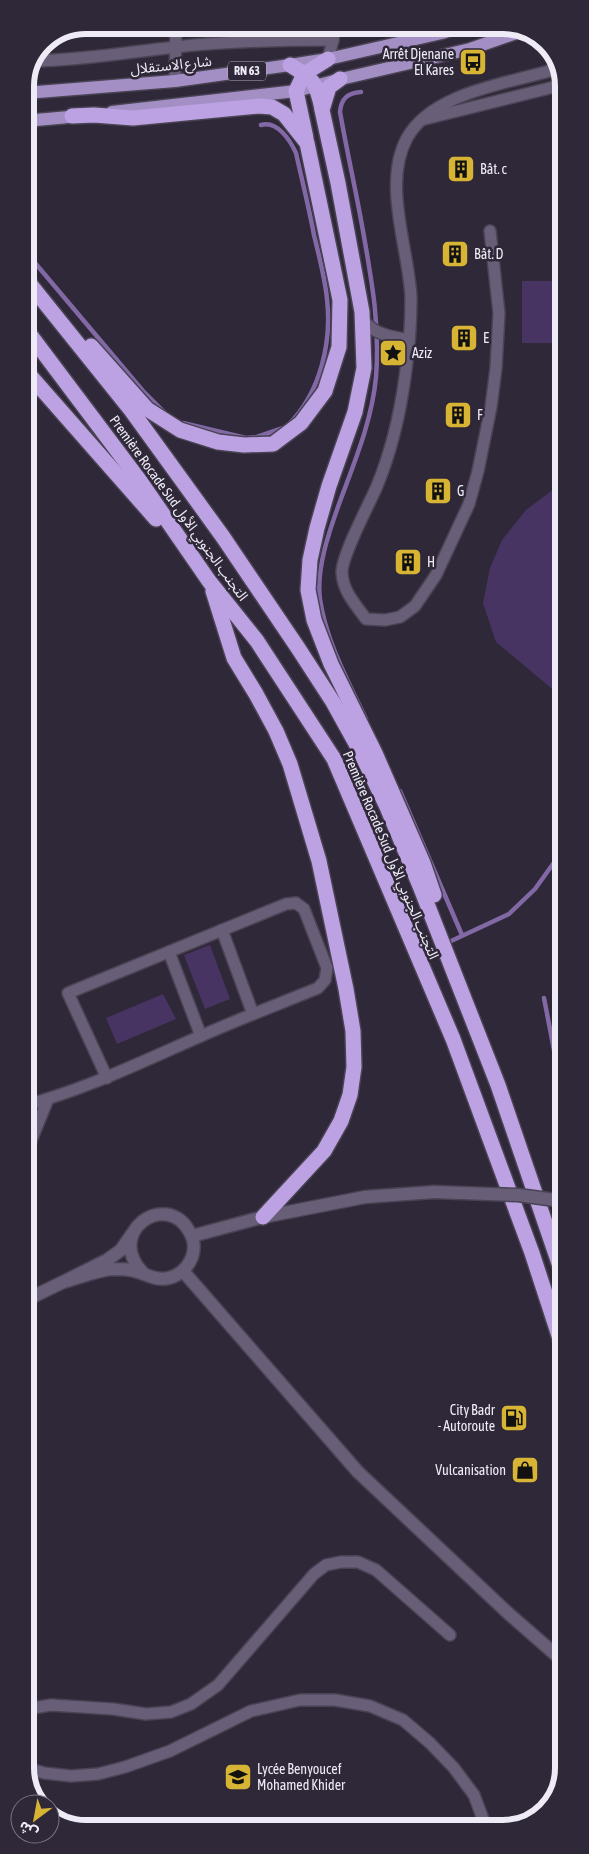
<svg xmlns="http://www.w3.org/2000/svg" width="589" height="1854" font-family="'Asap Condensed','Noto Sans Arabic',sans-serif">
<rect width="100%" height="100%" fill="#2e2838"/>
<g fill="#473462">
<rect x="522" y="281" width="40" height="62"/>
<path d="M562,483L563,698L496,642L483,603L490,568L502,540L526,510Z"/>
<path d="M210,945L230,999L205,1009L184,955Z"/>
<path d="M163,994L176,1019L117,1044L106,1018Z"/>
</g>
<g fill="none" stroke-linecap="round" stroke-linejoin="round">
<g stroke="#8269a6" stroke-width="4.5">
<path d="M361,92C347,93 341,99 340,112C347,152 356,191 363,231C372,282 380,325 376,377C372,421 354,463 339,504C329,532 316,569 320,599C326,641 348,681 366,719"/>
<path d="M261,125C277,120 290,140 296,153C302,180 309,208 314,235C319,256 325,278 327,299C332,343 320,393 289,424"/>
<path d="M25,251L143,391L164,412"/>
<path d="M183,423L246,438L257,437L283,428"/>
<path d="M400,791L462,935"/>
<path d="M434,949L509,914L535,889L563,850"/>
<path d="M544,998L559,1076V1086L563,1095"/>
</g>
<g stroke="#494353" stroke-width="14">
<g id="minor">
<path d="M255,40L256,25"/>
<path d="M328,59L333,40L335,25"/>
<path d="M35,61C83,60 129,52 176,47C229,41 281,40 333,40"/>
<path d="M175,81L176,25"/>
<path d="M425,119L562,85"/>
<path d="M490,231L499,313L496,368L491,407L478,471L469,504L436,575L415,606L400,617L385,620L366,619C356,605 343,592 342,573C341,556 369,505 377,486C391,452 400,414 405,377C409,351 411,324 411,298C409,249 382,184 407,138C433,91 512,83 560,68"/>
<path d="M362,318C373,335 390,336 409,340"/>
<path d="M222,930L253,1014"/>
<path d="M169,952L201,1036"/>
<path d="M26,1105C87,1089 143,1061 201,1036C239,1019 279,1004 318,988L325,980L327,968L304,909L296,903L286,904L68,993L107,1078"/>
<path d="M26,1153L48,1099"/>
<path d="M27,1709L51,1705L113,1709L146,1714L171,1712L191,1704L218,1685L314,1574L326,1565L341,1562H358L376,1570L450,1635"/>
<path d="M27,1768L44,1773L71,1776L98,1774L125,1767L170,1751L251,1711L300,1700H335L370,1706L403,1720L430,1743L454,1768L474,1795L486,1827"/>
</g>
</g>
<g stroke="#494353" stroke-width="15">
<g id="tertiary">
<path d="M132,1234L121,1250L107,1260L63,1282C78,1278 95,1271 111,1269C117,1269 124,1269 130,1270C138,1271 145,1275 152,1277C169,1283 186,1273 192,1257C195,1249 194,1239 189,1231C166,1190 104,1232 143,1273"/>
<path d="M192,1236L263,1217L365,1197L434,1192"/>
<path d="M183,1271L358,1472L509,1614L564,1662"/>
<path d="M26,1300L63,1282"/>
</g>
</g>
<g stroke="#494353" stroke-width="15">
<g id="primary">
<path d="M25,93L175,81L290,65L328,59L442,33L465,25"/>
<path d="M112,112L296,91L341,79L470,49L522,31"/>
<path d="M25,121L80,116"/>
</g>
</g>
<g stroke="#494353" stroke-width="18">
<g id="motorway">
<path d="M290,65C314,80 316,81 322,109"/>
<path d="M340,79L329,87L322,110L338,183L362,312L364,368L355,412L329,486L317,528L310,560L308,590L314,620L331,664L375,753L423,863L434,895"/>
<path d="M72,116L94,115L133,118L259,106L272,107L284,114L307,143L340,300L339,347L325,391L301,423L273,444L244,445L218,442L180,430L147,409L91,346"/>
<path d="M306,138L296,91L304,74L328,59"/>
<path d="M25,278L131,410L223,537L298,648L333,702L359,749L387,807L420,886L498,1085L563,1275"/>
<path d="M25,328L140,481L209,581L257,641L334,759L453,1039L532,1253L563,1348"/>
<path d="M25,370L156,519"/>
<path d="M213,591L234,658L256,694L276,731L290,764L319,861L346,989L353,1031L354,1067L350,1095L341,1121L324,1151L263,1217"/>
</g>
</g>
<use href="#minor" stroke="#685e78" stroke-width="11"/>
<use href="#tertiary" stroke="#685e78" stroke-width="12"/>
<use href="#primary" stroke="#a48fc5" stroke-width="12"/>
<use href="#motorway" stroke="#bca2e3" stroke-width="15"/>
<g stroke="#494353" stroke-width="15" stroke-linecap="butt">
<path id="tertiary-bridge" d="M434,1192L518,1195L563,1201"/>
</g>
<use href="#tertiary-bridge" stroke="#685e78" stroke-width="12"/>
</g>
<defs>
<g id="bus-square" transform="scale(1.4375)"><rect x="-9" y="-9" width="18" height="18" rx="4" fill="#d8b434" stroke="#2e2838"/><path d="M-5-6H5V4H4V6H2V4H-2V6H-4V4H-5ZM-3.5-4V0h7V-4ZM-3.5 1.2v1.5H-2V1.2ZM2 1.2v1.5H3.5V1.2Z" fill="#111"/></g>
<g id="building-square" transform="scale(1.4375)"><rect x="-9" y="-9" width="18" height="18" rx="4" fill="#d8b434" stroke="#2e2838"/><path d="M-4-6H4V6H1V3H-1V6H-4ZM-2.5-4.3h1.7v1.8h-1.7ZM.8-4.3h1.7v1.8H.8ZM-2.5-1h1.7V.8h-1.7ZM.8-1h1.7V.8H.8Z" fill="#111"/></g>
<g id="sight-square" transform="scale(1.4375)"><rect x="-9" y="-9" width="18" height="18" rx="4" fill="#d8b434" stroke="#2e2838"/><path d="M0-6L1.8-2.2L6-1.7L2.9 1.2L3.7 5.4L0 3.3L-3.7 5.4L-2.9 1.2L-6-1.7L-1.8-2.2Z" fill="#111"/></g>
<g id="fuel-square" transform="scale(1.4375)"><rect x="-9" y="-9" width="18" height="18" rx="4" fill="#d8b434" stroke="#2e2838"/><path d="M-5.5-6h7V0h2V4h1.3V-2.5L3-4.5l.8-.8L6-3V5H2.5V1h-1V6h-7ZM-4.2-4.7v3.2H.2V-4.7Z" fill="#111"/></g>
<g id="shop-square" transform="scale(1.4375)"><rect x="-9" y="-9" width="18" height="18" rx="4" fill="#d8b434" stroke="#2e2838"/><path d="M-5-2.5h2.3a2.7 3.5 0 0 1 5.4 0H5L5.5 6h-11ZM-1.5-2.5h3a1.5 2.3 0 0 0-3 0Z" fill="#111"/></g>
<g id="school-square" transform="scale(1.4375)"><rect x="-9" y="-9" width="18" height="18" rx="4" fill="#d8b434" stroke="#2e2838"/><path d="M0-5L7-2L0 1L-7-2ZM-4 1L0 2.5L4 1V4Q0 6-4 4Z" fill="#111"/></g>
</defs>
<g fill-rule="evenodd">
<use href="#bus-square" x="473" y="62"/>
<use href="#building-square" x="461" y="169"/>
<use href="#building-square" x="455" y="254"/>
<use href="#building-square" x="464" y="338"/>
<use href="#sight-square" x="393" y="353"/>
<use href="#building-square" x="458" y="415"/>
<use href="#building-square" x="438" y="491"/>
<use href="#building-square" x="408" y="562"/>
<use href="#fuel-square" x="514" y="1418"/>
<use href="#shop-square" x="525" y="1470"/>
<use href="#school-square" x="238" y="1777"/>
</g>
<g text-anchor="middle" stroke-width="5" stroke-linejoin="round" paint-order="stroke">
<rect fill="#2e2838" stroke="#b5b0bd" stroke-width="1" x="228" y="61.5" width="38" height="19" rx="4"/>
<g font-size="12" font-weight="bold" fill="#efebf6">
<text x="247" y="75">RN 63</text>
</g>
<g font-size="14" fill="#efebf6" stroke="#2e2838" text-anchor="start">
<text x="454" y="59" text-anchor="end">Arrêt Djenane<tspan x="454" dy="16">El Kares</tspan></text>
<text x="480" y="174">Bât. c</text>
<text x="474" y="259">Bât. D</text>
<text x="483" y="343">E</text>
<text x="412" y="358">Aziz</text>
<text x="477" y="420">F</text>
<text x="457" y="496">G</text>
<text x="427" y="567">H</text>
<text x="495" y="1415" text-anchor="end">City Badr<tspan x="495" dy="16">- Autoroute</tspan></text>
<text x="506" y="1475" text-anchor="end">Vulcanisation</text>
<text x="257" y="1774">Lycée Benyoucef<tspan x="257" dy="16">Mohamed Khider</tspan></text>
</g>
<g font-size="14" fill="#efebf6" stroke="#2e2838">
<text transform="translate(171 65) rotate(-6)" y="5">شارع الاستقلال</text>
<text transform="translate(179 508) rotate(54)" y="5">Première Rocade Sud التجنب الجنوبي الأول</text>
<text transform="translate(391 855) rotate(67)" y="5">Première Rocade Sud التجنب الجنوبي الأول</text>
</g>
</g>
<path d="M0 0H589V1854H0ZM86 34H503A52 52 0 0 1 555 86V1768A52 52 0 0 1 503 1820H86A52 52 0 0 1 34 1768V86A52 52 0 0 1 86 34Z" fill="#2e2838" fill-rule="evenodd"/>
<path fill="none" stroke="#efebf6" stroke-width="6" d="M86 34H503A52 52 0 0 1 555 86V1768A52 52 0 0 1 503 1820H86A52 52 0 0 1 34 1768V86A52 52 0 0 1 86 34Z"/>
<g transform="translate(35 1819) rotate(212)"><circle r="24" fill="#2e2838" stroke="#7b7684"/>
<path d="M0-4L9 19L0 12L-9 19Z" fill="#d8b434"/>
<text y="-8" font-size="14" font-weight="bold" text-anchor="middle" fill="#efebf6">ش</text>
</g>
</svg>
